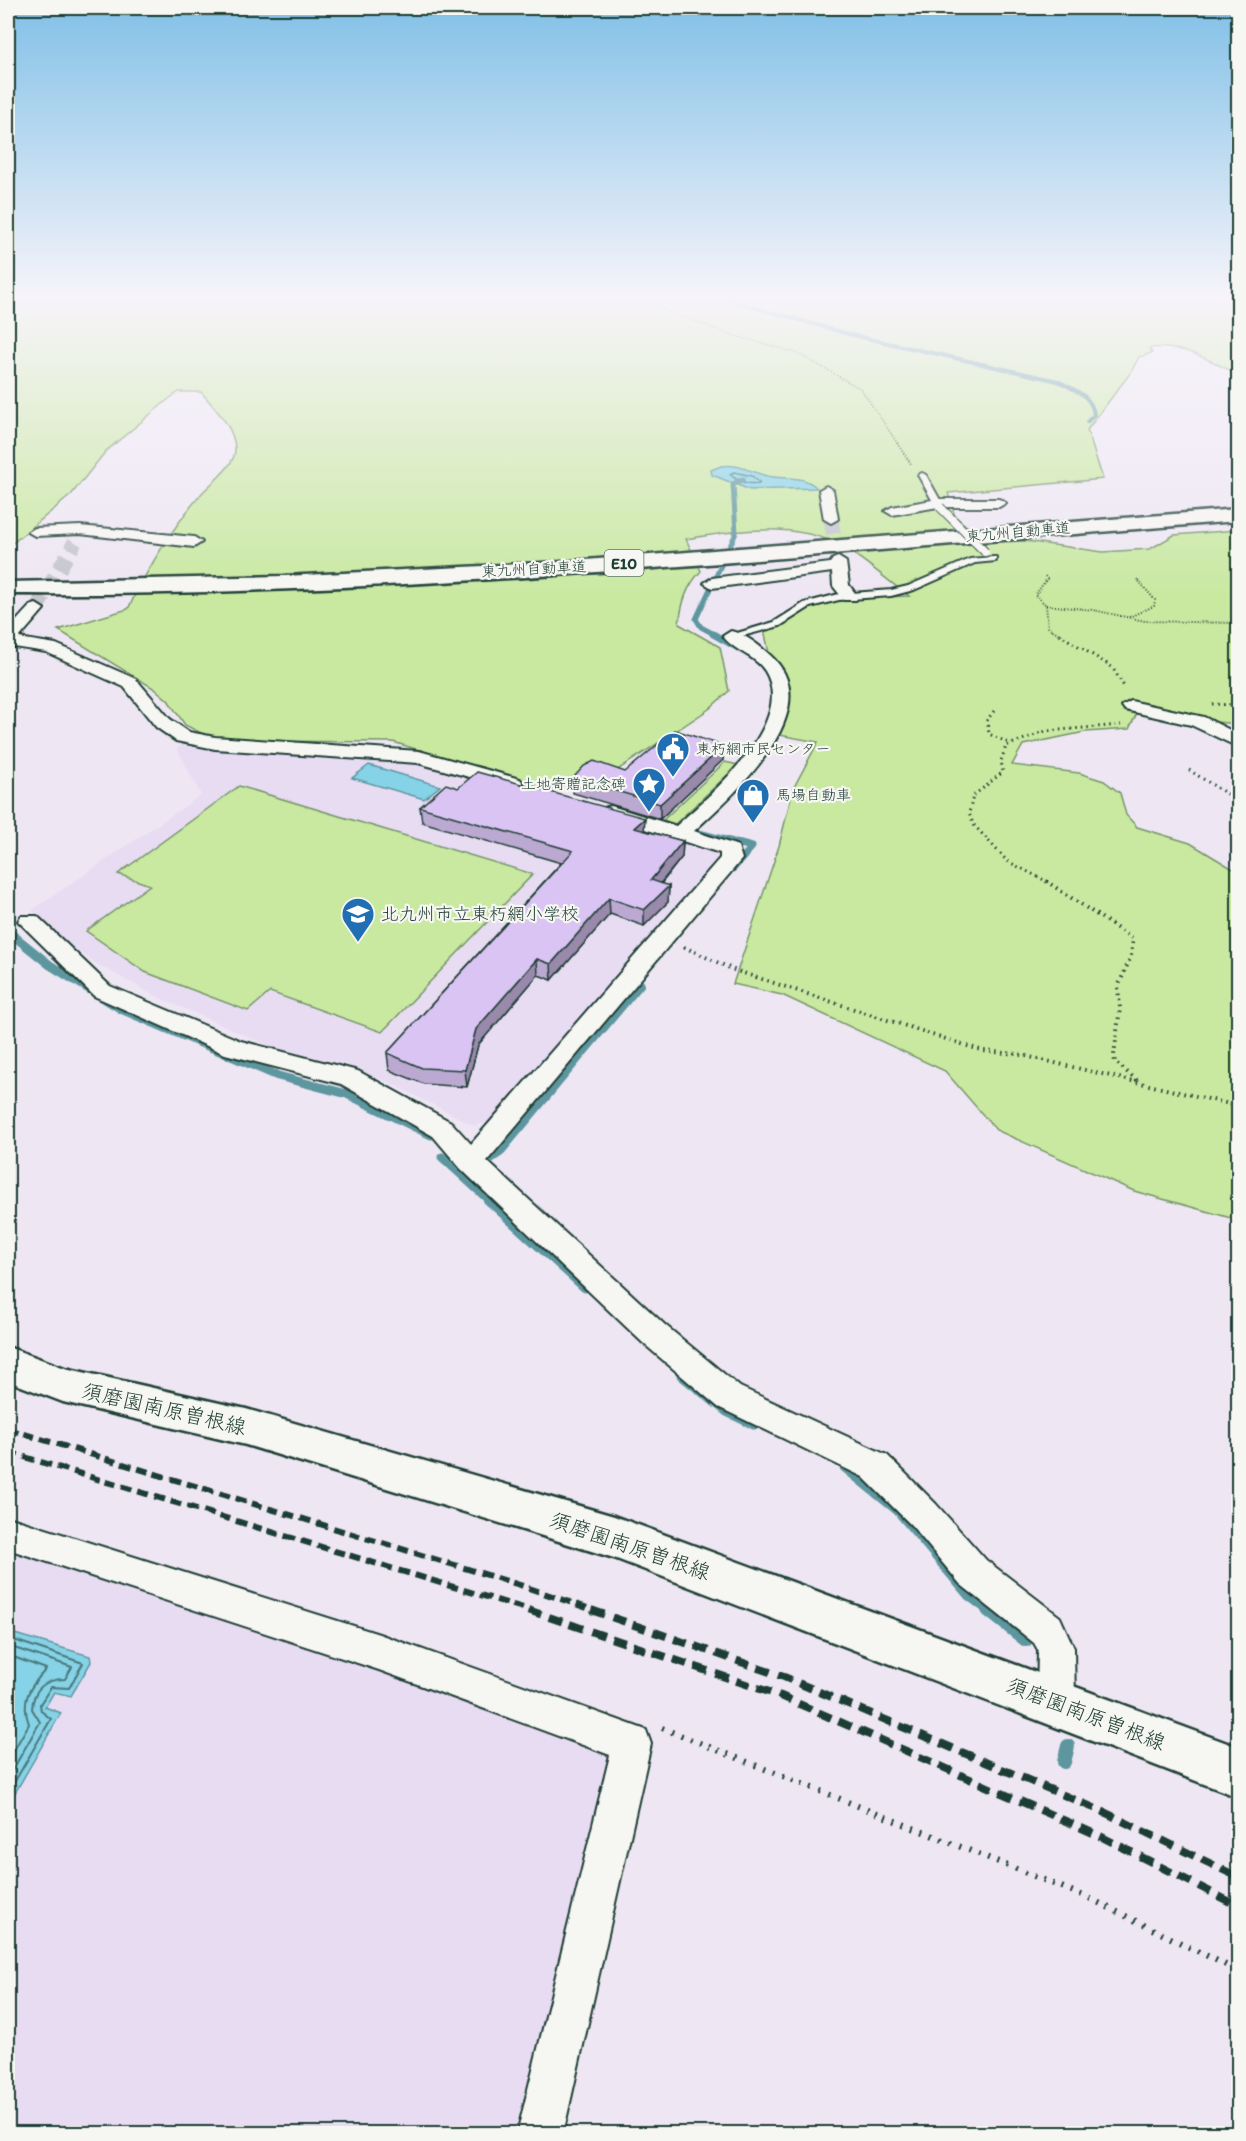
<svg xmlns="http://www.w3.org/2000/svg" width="1246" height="2141" font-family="Itim,'Klee One',sans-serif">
<rect width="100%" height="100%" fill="#eee7f3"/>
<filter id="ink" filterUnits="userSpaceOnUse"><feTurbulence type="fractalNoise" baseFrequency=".0167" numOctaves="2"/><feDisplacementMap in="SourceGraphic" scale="12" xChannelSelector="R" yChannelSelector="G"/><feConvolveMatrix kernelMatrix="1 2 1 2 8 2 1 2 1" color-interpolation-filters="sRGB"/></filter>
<g filter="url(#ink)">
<g fill="#e8dcf3">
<path d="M186,740L387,751L718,851L722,857L492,1121L475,1126L386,1081L335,1064L274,1048L153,995L90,960L47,927L32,910L201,795L177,749Z"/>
<path d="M8,1548L632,1744L540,2133H8Z"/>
</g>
<g fill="#c9e9a1" stroke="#74936a" stroke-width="1.5">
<path d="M8,295H1238V375C1209,359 1184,345 1149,348L1152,353L1139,357L1131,372L1087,430L1103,479L948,493L955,516L969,528L982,537L1001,542L1025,541L1103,552L1150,549L1174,535L1238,530V724L1216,722L1159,707L1137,713L1129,729L1085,732L1023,745L1012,765L1079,773L1104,781L1120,793L1126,815L1137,827L1190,843L1238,872V1220L1134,1191L996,1130L945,1071L782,995L733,984L779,846L793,789L818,742L779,735L786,704V687L782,672L770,658L764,629L795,617L808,606L844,598L909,596C888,581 865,560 843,547C797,521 735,530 686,539L701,571C686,587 682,602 679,624L720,647L729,691L709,709L607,777L594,774L550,790L393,742L253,741L207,736L185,725L168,700L155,689L58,630L128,609C149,566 171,529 202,493C212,482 235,466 235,450C236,429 213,406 201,392H179L170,398L106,451L71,495L8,547Z"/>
<path d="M725,762L738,765L675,824L663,820Z"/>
<path d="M239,786L533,874L382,1032L270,992L248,1011L145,972L86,931L150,885L118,874Z"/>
</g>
<g fill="#86d2e6" stroke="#5d969f" stroke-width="1.5">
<path d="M721,466C738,463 751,472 767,476C784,480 803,474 817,488L750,490L712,475L711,470Z"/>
<path d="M369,765L440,786L424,799L352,778Z"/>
<path d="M8,1632L90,1656L91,1662L71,1696L54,1692L45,1707L61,1713L8,1805Z"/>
</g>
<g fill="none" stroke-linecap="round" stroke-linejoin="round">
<path stroke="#48797b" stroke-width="1.5" d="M734,472L752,476L760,483C750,485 737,482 730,474Z"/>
<g stroke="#48797b" stroke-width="2">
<path d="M8,1638L83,1663L69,1688L51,1687L40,1704L41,1711L51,1719L8,1793"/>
<path d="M8,1646L72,1667L65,1679C45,1679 33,1689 32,1709L40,1722L8,1778"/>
<path d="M8,1655L46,1669C30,1687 20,1699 29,1724L8,1760"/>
</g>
<path stroke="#5d969f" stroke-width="4" d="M711,295L852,335L1058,381C1074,390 1092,395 1094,415L1087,422"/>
<path stroke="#5d969f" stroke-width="5" d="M716,635L701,627L696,619L736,533L733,484L743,479"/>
<g stroke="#5d969f" stroke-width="7">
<path d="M713,634L738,648"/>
<path d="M699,833L752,847L734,868"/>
</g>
<g stroke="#5d969f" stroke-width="9">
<path d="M9,932L50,965L121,1009L278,1076L347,1094L431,1135"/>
<path d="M442,1157L490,1201"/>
<path d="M477,1168L499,1153L640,984"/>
</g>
<g stroke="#5d969f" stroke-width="11">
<path d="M488,1199L585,1287"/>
<path d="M682,1375L727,1411L754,1424"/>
<path d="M845,1467L898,1510L969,1595L990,1611"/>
</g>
<g stroke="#5d969f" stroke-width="14">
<path d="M988,1610L1026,1640"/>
<path d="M1064,1762L1068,1746"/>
</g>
<g stroke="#c5c5cd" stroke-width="15" stroke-dasharray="15 8" stroke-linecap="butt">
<path d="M831,519L838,562"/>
<path d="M36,609L75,542"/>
</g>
<g stroke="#1f3d34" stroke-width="4">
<g id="service">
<path d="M922,473L926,475L944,507L943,509L936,507L918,475Z"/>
<path d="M993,557H996V561L975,563L914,590L891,596L839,600L810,607L780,626L731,639L727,636L774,622L804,603L839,594L891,590L908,586L970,559Z"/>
</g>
</g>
<g stroke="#1f3d34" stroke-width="4">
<g id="minor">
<path d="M826,486L833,490L838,519L831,523L824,519L819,490Z"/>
<path d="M938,499H999L1006,503L999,507H938L892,515L885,511L892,507Z"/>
<path d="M80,526L194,537L202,542L194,547L80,534L35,536L28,532L35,528Z"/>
<path d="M838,557L846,562L849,585L858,597L856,600H844L833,586L832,572L712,588L704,583L712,578L830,563L833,559Z"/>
<path d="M36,604L44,609L19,638L56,644L136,679L170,719L189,732L215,737L419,751L520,779L523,783L520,787L513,789L418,763L215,749L176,741L156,727L124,687L46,652L8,646V630L30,606Z"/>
<path d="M731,631C745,634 760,646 770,655C831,709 733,795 694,831L738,846L742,859L487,1161L665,1325L740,1387L887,1455L936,1504L986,1560L1060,1617L1074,1648L1075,1702L1069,1715L1056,1721L1043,1715L1037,1702L1038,1650L1034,1643L960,1584L912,1526L863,1477L718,1407L643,1343L461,1169L433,1136L341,1084L225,1054L94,996L18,921L21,916H37L110,986L241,1041L358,1071L451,1122L471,1144L720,858V853L604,816L601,812L604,808L611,806L676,826C709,796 797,723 765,671C755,655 733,651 723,636Z"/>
<path d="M1131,701L1204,717L1238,734V747L1191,725L1125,710L1122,706Z"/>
<path d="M8,1517L379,1634L646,1730L651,1744L563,2134H517L610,1755L379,1670L8,1549Z"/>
</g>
</g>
<g stroke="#1f3d34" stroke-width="5">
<path id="secondary" d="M8,1347L65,1368L246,1409L614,1516L1238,1747V1797L614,1558L246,1445L63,1402L8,1381Z"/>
</g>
<g stroke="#1f3d34" stroke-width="5">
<path id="motorway" d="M1238,509V521C829,552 419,597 8,594V582L284,576L560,562Z"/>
</g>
<path stroke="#1f3d34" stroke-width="1.5" stroke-dasharray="1 2" stroke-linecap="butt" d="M637,295L668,312L735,336L797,353L861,389L898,444"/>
<g stroke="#1f3d34" stroke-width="2" stroke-dasharray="1 2" stroke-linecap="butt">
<path d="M897,443L911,464"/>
<path d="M1045,576L1047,579L1035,595L1046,605L1048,627L1061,635"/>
<path d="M1046,605L1093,610L1145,621L1238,623"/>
<path d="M1129,617L1154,606L1155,600L1137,579"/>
</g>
<g stroke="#1f3d34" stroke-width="3" stroke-dasharray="1.5 4" stroke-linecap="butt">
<path d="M1059,634L1112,667L1125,688"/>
<path d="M1212,704L1238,705"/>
<path d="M994,711L987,720L989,734L1011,744"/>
<path d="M1189,770L1238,801"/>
<path d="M1048,882L1007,861L973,824L969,813L973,796L1003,772L1001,761L1006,746L1046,731L1121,725"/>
</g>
<g stroke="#1f3d34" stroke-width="4" stroke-dasharray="1.5 4.5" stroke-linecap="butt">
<path d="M1046,881L1133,939L1131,956L1118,987L1120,1008L1114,1055L1115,1062L1139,1082"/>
<path d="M684,947L734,970L983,1051L1017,1054L1238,1106"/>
</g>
<path stroke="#1f3d34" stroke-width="6" stroke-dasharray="2 8" stroke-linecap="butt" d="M662,1728L1089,1898L1238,1971"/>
<use href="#service" fill="#f6f6f2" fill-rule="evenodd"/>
<use href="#minor" fill="#f6f6f2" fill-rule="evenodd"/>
<use href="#secondary" fill="#f6f6f2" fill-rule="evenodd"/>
<use href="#motorway" fill="#f6f6f2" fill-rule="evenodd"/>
<g stroke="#1f3d34" stroke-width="6" stroke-dasharray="11 6" stroke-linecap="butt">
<path d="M8,1429L520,1585L596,1611"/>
<path d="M8,1452L533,1611"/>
</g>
<g stroke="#1f3d34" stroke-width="8" stroke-dasharray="14 8" stroke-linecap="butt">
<path d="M528,1610L781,1696L1102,1837L1238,1906"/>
<path d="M591,1610L784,1677L1106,1813L1238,1877"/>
</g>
<g stroke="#1f3d34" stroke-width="10" stroke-linecap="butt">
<path id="service-bridge" d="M940,507L985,552"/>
</g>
<use href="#service-bridge" stroke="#f6f6f2" stroke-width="8"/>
</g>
<g fill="#bba9d2" stroke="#1f3d34" stroke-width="1.5">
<path d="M724,746L723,760L660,819L573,793V778L625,772Z"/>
<path d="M458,788L644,831L683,841L682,857L661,884L669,886L668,902L644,926L610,914L552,980L538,975L478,1045L467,1087L424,1084L389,1070L387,1053L561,863L422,822L420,807Z"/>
</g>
<g fill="#9989ab" stroke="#1f3d34" stroke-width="1.5">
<path d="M724,746L723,760L660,819V804Z"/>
<path d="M645,818L644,833L634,828Z"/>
<path d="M683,841L682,857L650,896L651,880Z"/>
<path d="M669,886L668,902L644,926V910Z"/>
<path d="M609,898L610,914L552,980L551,964Z"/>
<path d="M537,959L538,975L478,1045L467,1087L465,1070L476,1029Z"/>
</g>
<g fill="#dac4f4" stroke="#1f3d34" stroke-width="1.5">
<path d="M675,730L724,746L660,804L573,778L584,766L594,761L625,772Z"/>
<path d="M477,772L645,818L634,828L683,841L651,880L669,886L644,910L609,898L551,964L537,959L476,1029L465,1070L422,1068L387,1053L573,851L420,807L446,784L458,788Z"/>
</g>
</g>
<linearGradient id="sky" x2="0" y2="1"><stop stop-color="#81c0e7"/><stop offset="0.5" stop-color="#f7f4fa"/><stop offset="1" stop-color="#f7f4fa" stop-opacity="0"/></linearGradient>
<rect width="1246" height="595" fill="url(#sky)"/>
<defs>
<g id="civic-pin" transform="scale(1.725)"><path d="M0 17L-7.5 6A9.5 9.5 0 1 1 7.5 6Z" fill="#1f6fb2" stroke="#f6f6f2"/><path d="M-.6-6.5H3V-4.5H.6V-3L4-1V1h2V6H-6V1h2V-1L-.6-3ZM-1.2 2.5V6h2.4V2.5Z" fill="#fff"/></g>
<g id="sight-pin" transform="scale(1.725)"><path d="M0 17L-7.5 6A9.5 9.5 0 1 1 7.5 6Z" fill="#1f6fb2" stroke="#f6f6f2"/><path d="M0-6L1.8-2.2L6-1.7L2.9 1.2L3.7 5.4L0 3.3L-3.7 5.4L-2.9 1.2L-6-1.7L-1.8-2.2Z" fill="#fff"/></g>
<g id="shop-pin" transform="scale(1.725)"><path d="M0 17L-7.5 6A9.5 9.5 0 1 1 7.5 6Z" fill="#1f6fb2" stroke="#f6f6f2"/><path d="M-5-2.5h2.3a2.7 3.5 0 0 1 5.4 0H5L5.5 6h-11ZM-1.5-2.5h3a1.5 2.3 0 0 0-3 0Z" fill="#fff"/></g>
<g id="school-pin" transform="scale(1.725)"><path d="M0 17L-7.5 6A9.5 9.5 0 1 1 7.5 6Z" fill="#1f6fb2" stroke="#f6f6f2"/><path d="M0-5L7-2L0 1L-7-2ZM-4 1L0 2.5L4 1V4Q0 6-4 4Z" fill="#fff"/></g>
</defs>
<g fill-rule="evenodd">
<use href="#civic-pin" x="673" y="749"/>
<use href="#sight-pin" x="649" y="784"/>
<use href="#shop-pin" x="753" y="795"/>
<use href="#school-pin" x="358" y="914"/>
</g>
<g text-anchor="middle" stroke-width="4.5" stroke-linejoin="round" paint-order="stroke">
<g font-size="15" fill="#1f3d34" stroke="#f6f6f2">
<text transform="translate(1018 532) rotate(-5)" y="5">東九州自動車道</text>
<text transform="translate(534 569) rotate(-3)" y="5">東九州自動車道</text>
</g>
<g font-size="15" fill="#1f3d34" stroke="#f6f6f2" text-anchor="start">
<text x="696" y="754">東朽網市民センター</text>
<text x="626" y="789" text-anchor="end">土地寄贈記念碑</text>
<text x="776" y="800">馬場自動車</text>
</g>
<rect fill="#f6f6f2" stroke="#60746d" stroke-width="1.5" x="604.5" y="550" width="39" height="26" rx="4.5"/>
<g font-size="16" font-weight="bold" fill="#1f3d34">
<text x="624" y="569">E10</text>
</g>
<g font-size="18" fill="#1f3d34" stroke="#f6f6f2" text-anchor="start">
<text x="381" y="920">北九州市立東朽網小学校</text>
</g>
<g font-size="21" fill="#1f3d34" stroke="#f6f6f2">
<text transform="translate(164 1409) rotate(13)" y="7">須磨園南原曽根線</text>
<text transform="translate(630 1546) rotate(19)" y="7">須磨園南原曽根線</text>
<text transform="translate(1086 1714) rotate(21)" y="7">須磨園南原曽根線</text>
</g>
</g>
<rect width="1246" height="2141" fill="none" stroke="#f6f6f2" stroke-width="30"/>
<rect x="15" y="15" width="1216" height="2111" fill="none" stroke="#1f3d34" stroke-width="2" filter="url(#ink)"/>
</svg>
